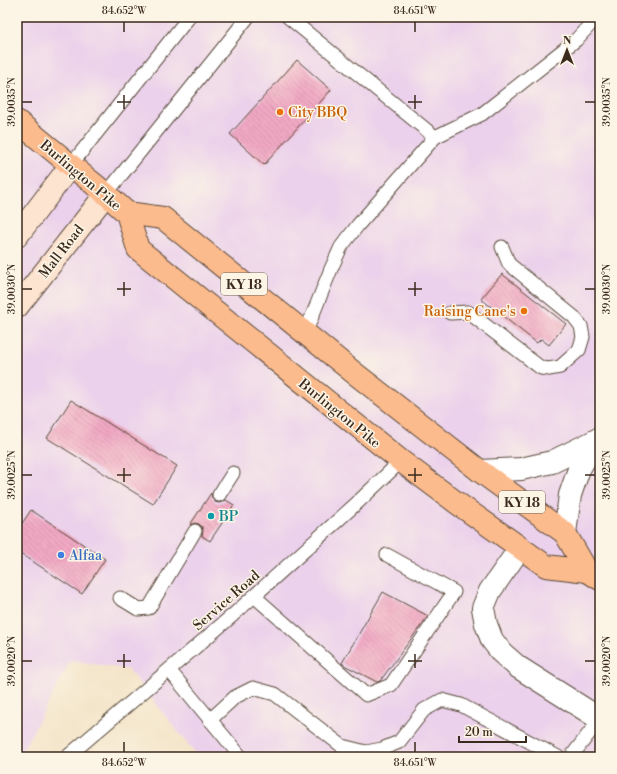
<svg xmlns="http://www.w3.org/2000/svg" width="617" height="774" font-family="'Libre Bodoni',serif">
<defs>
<pattern id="building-back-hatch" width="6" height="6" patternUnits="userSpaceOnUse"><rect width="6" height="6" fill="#f2a9c4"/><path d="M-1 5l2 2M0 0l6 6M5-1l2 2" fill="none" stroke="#c58a9f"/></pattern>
</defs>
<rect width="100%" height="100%" fill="#fcf5e5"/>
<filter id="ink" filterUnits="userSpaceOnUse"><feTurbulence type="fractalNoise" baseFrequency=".025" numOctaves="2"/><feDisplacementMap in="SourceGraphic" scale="8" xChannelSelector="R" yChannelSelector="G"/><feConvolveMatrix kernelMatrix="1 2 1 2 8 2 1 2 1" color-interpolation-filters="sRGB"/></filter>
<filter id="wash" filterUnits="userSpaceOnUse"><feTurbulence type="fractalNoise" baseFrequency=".012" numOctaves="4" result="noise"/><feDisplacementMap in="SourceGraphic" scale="16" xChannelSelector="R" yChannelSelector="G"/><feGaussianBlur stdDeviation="0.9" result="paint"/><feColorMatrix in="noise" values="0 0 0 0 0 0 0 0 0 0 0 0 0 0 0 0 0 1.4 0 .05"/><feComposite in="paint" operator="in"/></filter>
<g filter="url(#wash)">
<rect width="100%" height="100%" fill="#f3e4c8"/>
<path fill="#ebd1eb" d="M17,17H600V757H198L129,670L71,660L19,757H17Z"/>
<g id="blocks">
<g fill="url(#building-back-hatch)">
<path d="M297,60L331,90L264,165L230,134Z"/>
<path d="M502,274L566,324L549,345L541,339L537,343L481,299Z"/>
<path d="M71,400L177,466L153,504L47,438Z"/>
<path d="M211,493L212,498L215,502L219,503L222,502L226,500L234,505L210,541L202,536L203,531L202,527L199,524L195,523L190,525Z"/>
<path d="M31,510L105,559L82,594L17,551V531Z"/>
<path d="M383,592L428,616L380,681L377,682L344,665L342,663Z"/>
</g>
</g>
</g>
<g filter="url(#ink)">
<use href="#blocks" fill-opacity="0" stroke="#574638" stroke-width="1"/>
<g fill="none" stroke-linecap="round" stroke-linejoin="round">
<g stroke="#574638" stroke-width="15">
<g id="service">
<path d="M288,17L435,137"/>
<path d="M71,165L189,17"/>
<path d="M106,194L248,17"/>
<path d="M450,313L468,312L541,368L549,369L560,367L579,350L583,337L581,326L574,317L509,264L502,247"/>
<path d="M305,334L331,269L341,247L358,225L435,137L482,114L576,40L597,17"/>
<path d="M219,495L233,473"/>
<path d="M254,596L366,695L391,685L454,592L387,555"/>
<path d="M120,598L138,609L149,608L195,531"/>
<path d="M169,670L241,757"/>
<path d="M210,720L235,697L253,688L275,694L342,746L366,752L382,749L399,742L424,710L442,700L461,705L558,757"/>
<path d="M67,757L233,615L357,503L401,461"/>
<path d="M571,757L600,719"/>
</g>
</g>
<g stroke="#574638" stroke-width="24">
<g id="minor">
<path d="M480,471L521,469L552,462L595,441L600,438"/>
<path d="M565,533L570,495L579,469L595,441"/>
<path d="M520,548L490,591L483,608L486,624L492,640L502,653L518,667L600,719"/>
</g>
</g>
<g stroke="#574638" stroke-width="24">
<g id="secondary">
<path d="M17,236L71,165"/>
<path d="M17,307L106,194"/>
</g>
</g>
<g stroke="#574638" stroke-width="24">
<g id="primary">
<path d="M17,121L106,194L127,213L138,249L401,461L457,503L546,566L587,571L600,579"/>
<path d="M127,213L163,218L353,372L480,471L565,533L587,571"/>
</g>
</g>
<use href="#service" stroke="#fff" stroke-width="13"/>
<use href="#minor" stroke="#fff" stroke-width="22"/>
<use href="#secondary" stroke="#fde4d1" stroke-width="22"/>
<use href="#primary" stroke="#fbbb8d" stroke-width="22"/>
</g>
</g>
<path fill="none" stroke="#3b2a1e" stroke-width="1.5" d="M124,22V32M415,22V32M124,95V109M415,95V109M22,102H32M117,102H131M408,102H422M585,102H595M124,282V296M415,282V296M22,289H32M117,289H131M408,289H422M585,289H595M124,468V482M415,468V482M22,475H32M117,475H131M408,475H422M585,475H595M124,654V668M415,654V668M22,661H32M117,661H131M408,661H422M585,661H595M124,742V752M415,742V752"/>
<g fill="#e8710a" stroke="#fcf5e5" stroke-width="1.5">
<circle cx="280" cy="112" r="4"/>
<circle cx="524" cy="311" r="4"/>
</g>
<circle fill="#0f9aa8" stroke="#fcf5e5" stroke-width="1.5" cx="211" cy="516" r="4"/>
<circle fill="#3f7fe0" stroke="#fcf5e5" stroke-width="1.5" cx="61" cy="555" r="4"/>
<g text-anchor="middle" stroke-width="3" stroke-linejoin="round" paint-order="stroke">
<g fill="#fcf5e5" stroke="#75675a" stroke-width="1">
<rect x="221" y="273" width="46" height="22" rx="3"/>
<rect x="499" y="491" width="46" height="22" rx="3"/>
</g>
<g font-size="13" font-weight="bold" fill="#3b2a1e">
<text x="244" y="289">KY 18</text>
<text x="522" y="507">KY 18</text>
</g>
<g font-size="14" fill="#c56008" stroke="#fcf5e5" text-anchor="start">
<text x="288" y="117">City BBQ</text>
<text x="516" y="316" text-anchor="end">Raising Cane's</text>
</g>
<g font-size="14" fill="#3b2a1e" stroke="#fcf5e5">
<text transform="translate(81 175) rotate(40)" y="5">Burlington Pike</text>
<text transform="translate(61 251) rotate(-52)" y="5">Mall Road</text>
<text transform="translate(340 413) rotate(39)" y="5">Burlington Pike</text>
<text transform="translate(226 600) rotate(-41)" y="5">Service Road</text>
</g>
<g font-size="14" fill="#0d838f" stroke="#fcf5e5" text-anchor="start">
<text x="219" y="521">BP</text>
</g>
<g font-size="14" fill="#366cbe" stroke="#fcf5e5" text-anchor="start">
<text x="69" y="560">Alfaa</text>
</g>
</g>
<rect width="617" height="774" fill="none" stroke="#fcf5e5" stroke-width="44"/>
<g transform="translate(567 50)" stroke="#fcf5e5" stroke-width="3" paint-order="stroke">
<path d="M0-3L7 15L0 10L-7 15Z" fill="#3b2a1e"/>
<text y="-6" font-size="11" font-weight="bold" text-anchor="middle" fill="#3b2a1e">N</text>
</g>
<path d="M459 736v6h67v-6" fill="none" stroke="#3b2a1e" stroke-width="2"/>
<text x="465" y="736" font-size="12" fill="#3b2a1e" stroke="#fcf5e5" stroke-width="3" paint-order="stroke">20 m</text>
<rect x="22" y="22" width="573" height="730" fill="none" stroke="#3b2a1e" stroke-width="1.5"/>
<g font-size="10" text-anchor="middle" fill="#3b2a1e">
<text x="124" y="14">84.652°W</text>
<text x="415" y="14">84.651°W</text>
<text transform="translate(11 102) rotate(-90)" y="4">39.0035°N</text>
<text transform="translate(606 102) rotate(-90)" y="4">39.0035°N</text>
<text transform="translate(11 289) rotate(-90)" y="4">39.0030°N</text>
<text transform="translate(606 289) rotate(-90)" y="4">39.0030°N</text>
<text transform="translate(11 475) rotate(-90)" y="4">39.0025°N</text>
<text transform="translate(606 475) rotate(-90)" y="4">39.0025°N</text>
<text transform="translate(11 661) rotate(-90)" y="4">39.0020°N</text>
<text transform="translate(606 661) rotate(-90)" y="4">39.0020°N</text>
<text x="124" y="766">84.652°W</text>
<text x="415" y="766">84.651°W</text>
</g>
</svg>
